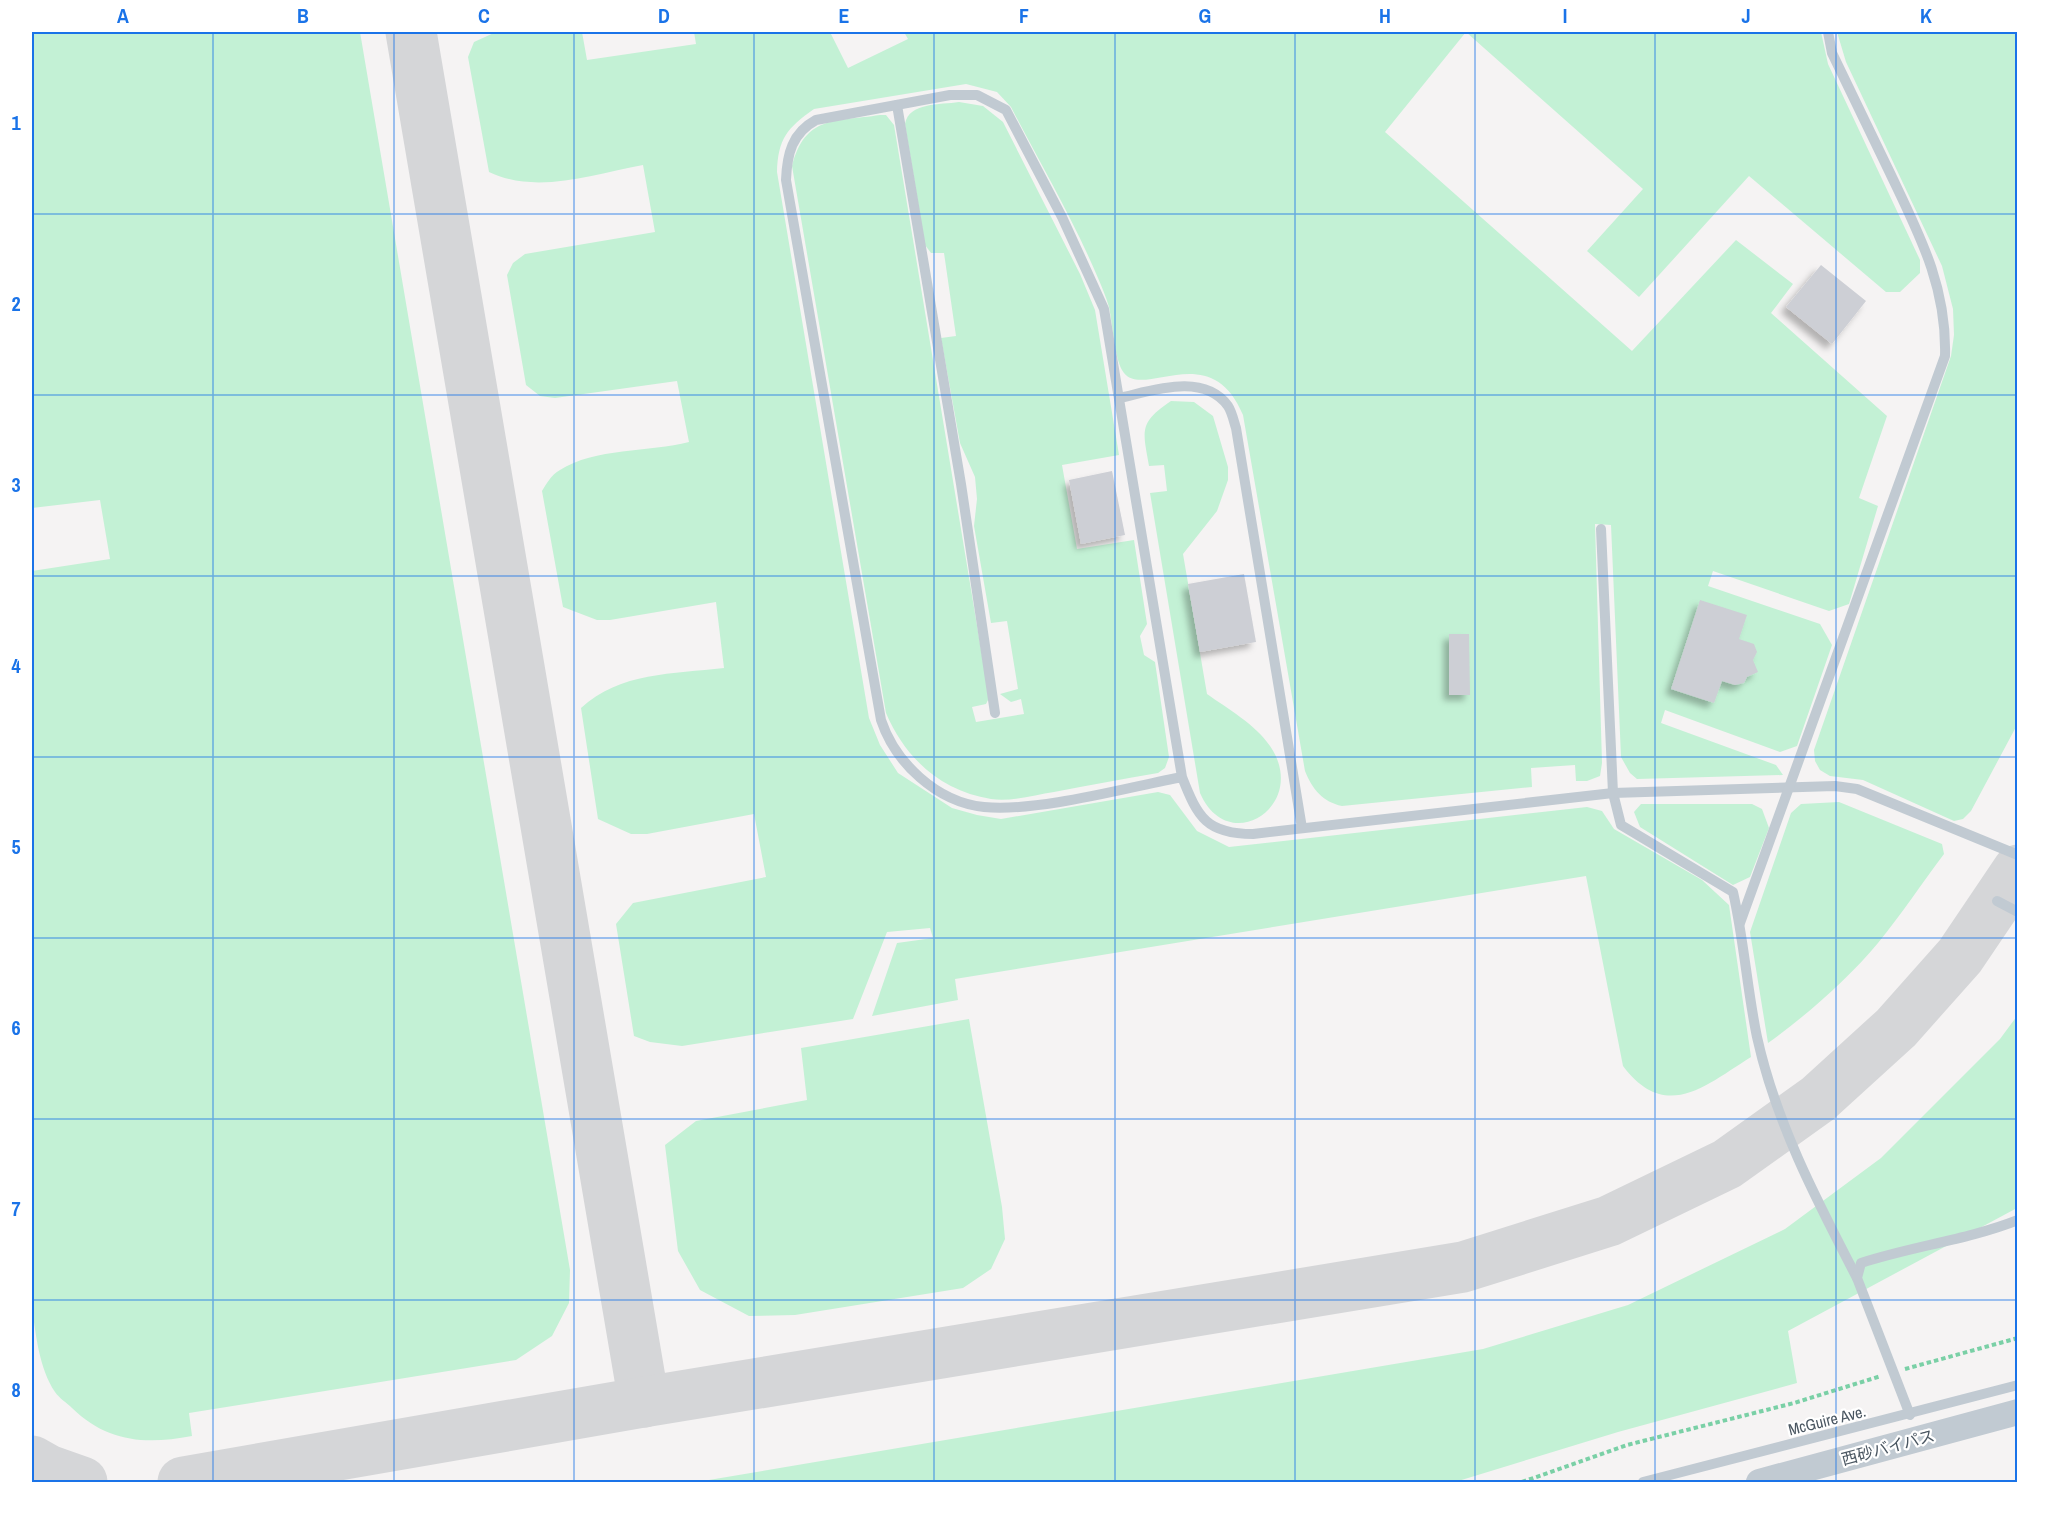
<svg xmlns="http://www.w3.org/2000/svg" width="2049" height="1514" font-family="'Archivo Narrow','Noto Sans JP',sans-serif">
<defs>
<filter id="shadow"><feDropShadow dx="-5.5" dy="5.5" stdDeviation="3" flood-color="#0004"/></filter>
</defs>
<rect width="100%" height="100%" fill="#f5f3f3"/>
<g fill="#c3f1d5">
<path d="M32,32H360L570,1270L569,1303L552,1336L516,1360L189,1413L192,1436C145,1445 107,1442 72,1408C67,1403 59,1398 55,1392C39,1368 36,1335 32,1308V571L110,559L100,500L32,508Z"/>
<path d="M496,32H582L587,60L696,44L694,32H830L848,68L908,39L904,32H1821L1828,64L1920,260V273L1900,292H1886L1749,176L1639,297L1587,251L1643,189L1466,32L1385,132L1632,351L1736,240L1793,284L1771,313L1887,416L1859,498L1878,506L1849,604L1829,611L1713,571L1708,586L1820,624L1832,645L1797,746L1780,752L1665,710L1661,723L1776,765L1783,775L1637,779L1630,773L1621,757L1611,525L1595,524L1602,763L1600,776L1587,781H1576L1575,765L1531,768L1532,787L1342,806C1323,802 1312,789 1305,771L1243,415C1211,337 1144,399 1124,373C1114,360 1113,325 1109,307C1106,297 1102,287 1098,278C1073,219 1040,163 1011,107L997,92L966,84L814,109C787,128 778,139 777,172L869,718L880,745L898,773L952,808L977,815L1001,819L1158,792L1170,795L1197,831L1229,847L1587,807L1602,811L1614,829L1702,880L1729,905L1751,1057C1706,1085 1666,1123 1623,1066L1586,876L955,979L958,1000L872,1016L897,943L933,938L930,928L887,932L853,1019L682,1046L650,1042L634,1036L616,924L633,903L766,877L754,814L647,834H631L598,819L581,708C620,672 673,674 724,668L716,602L610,620H597L563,607L542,491C547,483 551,475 560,470C594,448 650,452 689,442L677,381L555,398L540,396L526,385L507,275L513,263L525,254L655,232L643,165C593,174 537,195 489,172L468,57L474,42Z"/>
<path d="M1837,32H2017V725L1971,811L1963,819L1954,821L1863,780L1830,776L1820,770L1815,761L1814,750L1951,356L1954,335L1953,309L1942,266L1846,62Z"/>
<path d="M959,102L983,106L1003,122L1080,274L1095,310L1119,455L1062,465L1077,549L1134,540L1147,624L1140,636L1144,655L1155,662L1169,757L1165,768L1158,773C1123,779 1089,785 1054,792C1034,795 1011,802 991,799C941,791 905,758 886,713L792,166C805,115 835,122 880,115H886L894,125L989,698L986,704L972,707L976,722L1024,714L1021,699L1011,702L1000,694L1018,689L1007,621L991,623L974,526L977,499L975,477L960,443L941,338L956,336L944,253H931L925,245L905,124C909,102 940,105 959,102Z"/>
<path d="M1171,401L1194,402L1213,416L1228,467V480L1217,511L1183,554L1207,694C1228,709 1255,724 1270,746C1310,804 1229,859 1200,793L1150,493L1167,491L1164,465L1149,466C1143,431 1138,423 1171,401Z"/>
<path d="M1839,802L1942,844L1944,854C1922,883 1901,915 1878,943C1846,981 1808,1014 1768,1043L1750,932L1791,813L1801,804Z"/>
<path d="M1641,804H1752L1762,809L1769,828L1750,877L1733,885L1640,827L1634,812Z"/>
<path d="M2017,1016V1208L1788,1331L1797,1383L1618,1432L1455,1482H697L1483,1349L1628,1305L1785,1229L1881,1158L2000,1039Z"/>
<path d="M969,1019L1002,1207L1005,1239L991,1269L963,1288L795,1315L749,1316L700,1290L678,1251L665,1145L696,1121L807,1100L801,1048Z"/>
</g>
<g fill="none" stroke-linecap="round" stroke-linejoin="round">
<g stroke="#d5d6d8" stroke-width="51">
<path d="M411,32L644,1402"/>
<path d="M32,1461L48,1470L82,1482"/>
<path d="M183,1482L644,1402L1463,1267L1609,1221L1727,1164L1818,1099L1896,1028L1960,956L2018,870"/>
</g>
</g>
<g fill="#cdcfd5" filter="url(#shadow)">
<path d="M1821,265L1866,301L1832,344L1786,307Z"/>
<path d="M1112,471L1125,535L1081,544L1069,480Z"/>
<path d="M1244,574L1256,642L1200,652L1188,584Z"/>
<path d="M1700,600L1747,615L1739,639L1754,644L1757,652L1753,660L1758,672L1747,677L1744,683L1735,685L1722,681L1714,703L1671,689Z"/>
<path d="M1449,634H1469L1470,695H1449Z"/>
</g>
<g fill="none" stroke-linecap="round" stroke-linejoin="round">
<g stroke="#7ad0a6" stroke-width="4" stroke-dasharray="4.5 3" stroke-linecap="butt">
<path d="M1905,1369L2018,1338"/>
<path d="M1522,1482L1627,1445L1794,1403L1881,1376"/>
</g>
<g stroke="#c1cad2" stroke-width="10">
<path d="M897,105L961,484L995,713"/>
<path d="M1119,398C1152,391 1203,372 1228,406C1232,412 1234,422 1236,428L1302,828"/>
<path d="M1601,529L1613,793L1621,825L1733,892C1744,940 1747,989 1757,1037C1776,1123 1817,1201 1857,1278"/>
<path d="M1182,777C1125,788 1040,812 984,807C936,802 895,762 881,720L786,180C787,154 792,133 816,120L950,95H977L1006,110L1062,217L1104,309L1182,777C1198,818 1207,834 1253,834L1613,793L1835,786L1857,789L2018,855"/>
<path d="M1997,901L2018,912"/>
<path d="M1740,923L1945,356C1947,286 1919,234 1890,173C1871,133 1851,93 1832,53L1828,32"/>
<path d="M1910,1415L1857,1278L1861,1263C1913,1246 1967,1240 2018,1220"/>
<path d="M1643,1482L2018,1385"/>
</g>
<path stroke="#c1cad2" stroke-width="26" d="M1759,1482L2018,1412"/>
</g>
<path fill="none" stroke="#1a73e8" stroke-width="1.5" stroke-opacity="0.55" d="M213,32V1482M394,32V1482M574,32V1482M754,32V1482M934,32V1482M1115,32V1482M1295,32V1482M1475,32V1482M1655,32V1482M1836,32V1482M32,214H2018M32,395H2018M32,576H2018M32,757H2018M32,938H2018M32,1119H2018M32,1300H2018"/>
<g text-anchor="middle" stroke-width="4.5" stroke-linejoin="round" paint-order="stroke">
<g font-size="16" fill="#4a5661" stroke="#fff">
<text transform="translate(1827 1420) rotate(-14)" y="6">McGuire Ave.</text>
<text transform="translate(1888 1447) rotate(-15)" y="6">西砂バイパス</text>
</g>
</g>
<rect width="2049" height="1514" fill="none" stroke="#ffffff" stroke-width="66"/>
<rect x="33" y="33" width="1983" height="1448" fill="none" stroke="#1a73e8" stroke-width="2"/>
<g font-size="20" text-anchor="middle" font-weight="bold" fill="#1a73e8">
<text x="123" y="23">A</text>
<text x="303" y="23">B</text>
<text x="484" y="23">C</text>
<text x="664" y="23">D</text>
<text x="844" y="23">E</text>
<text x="1024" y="23">F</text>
<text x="1205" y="23">G</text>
<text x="1385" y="23">H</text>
<text x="1565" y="23">I</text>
<text x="1746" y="23">J</text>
<text x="1926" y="23">K</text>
<text x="16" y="130">1</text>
<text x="16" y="311">2</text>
<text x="16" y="492">3</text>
<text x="16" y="673">4</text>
<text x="16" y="854">5</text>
<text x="16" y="1035">6</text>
<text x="16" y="1216">7</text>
<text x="16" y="1397">8</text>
</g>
</svg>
